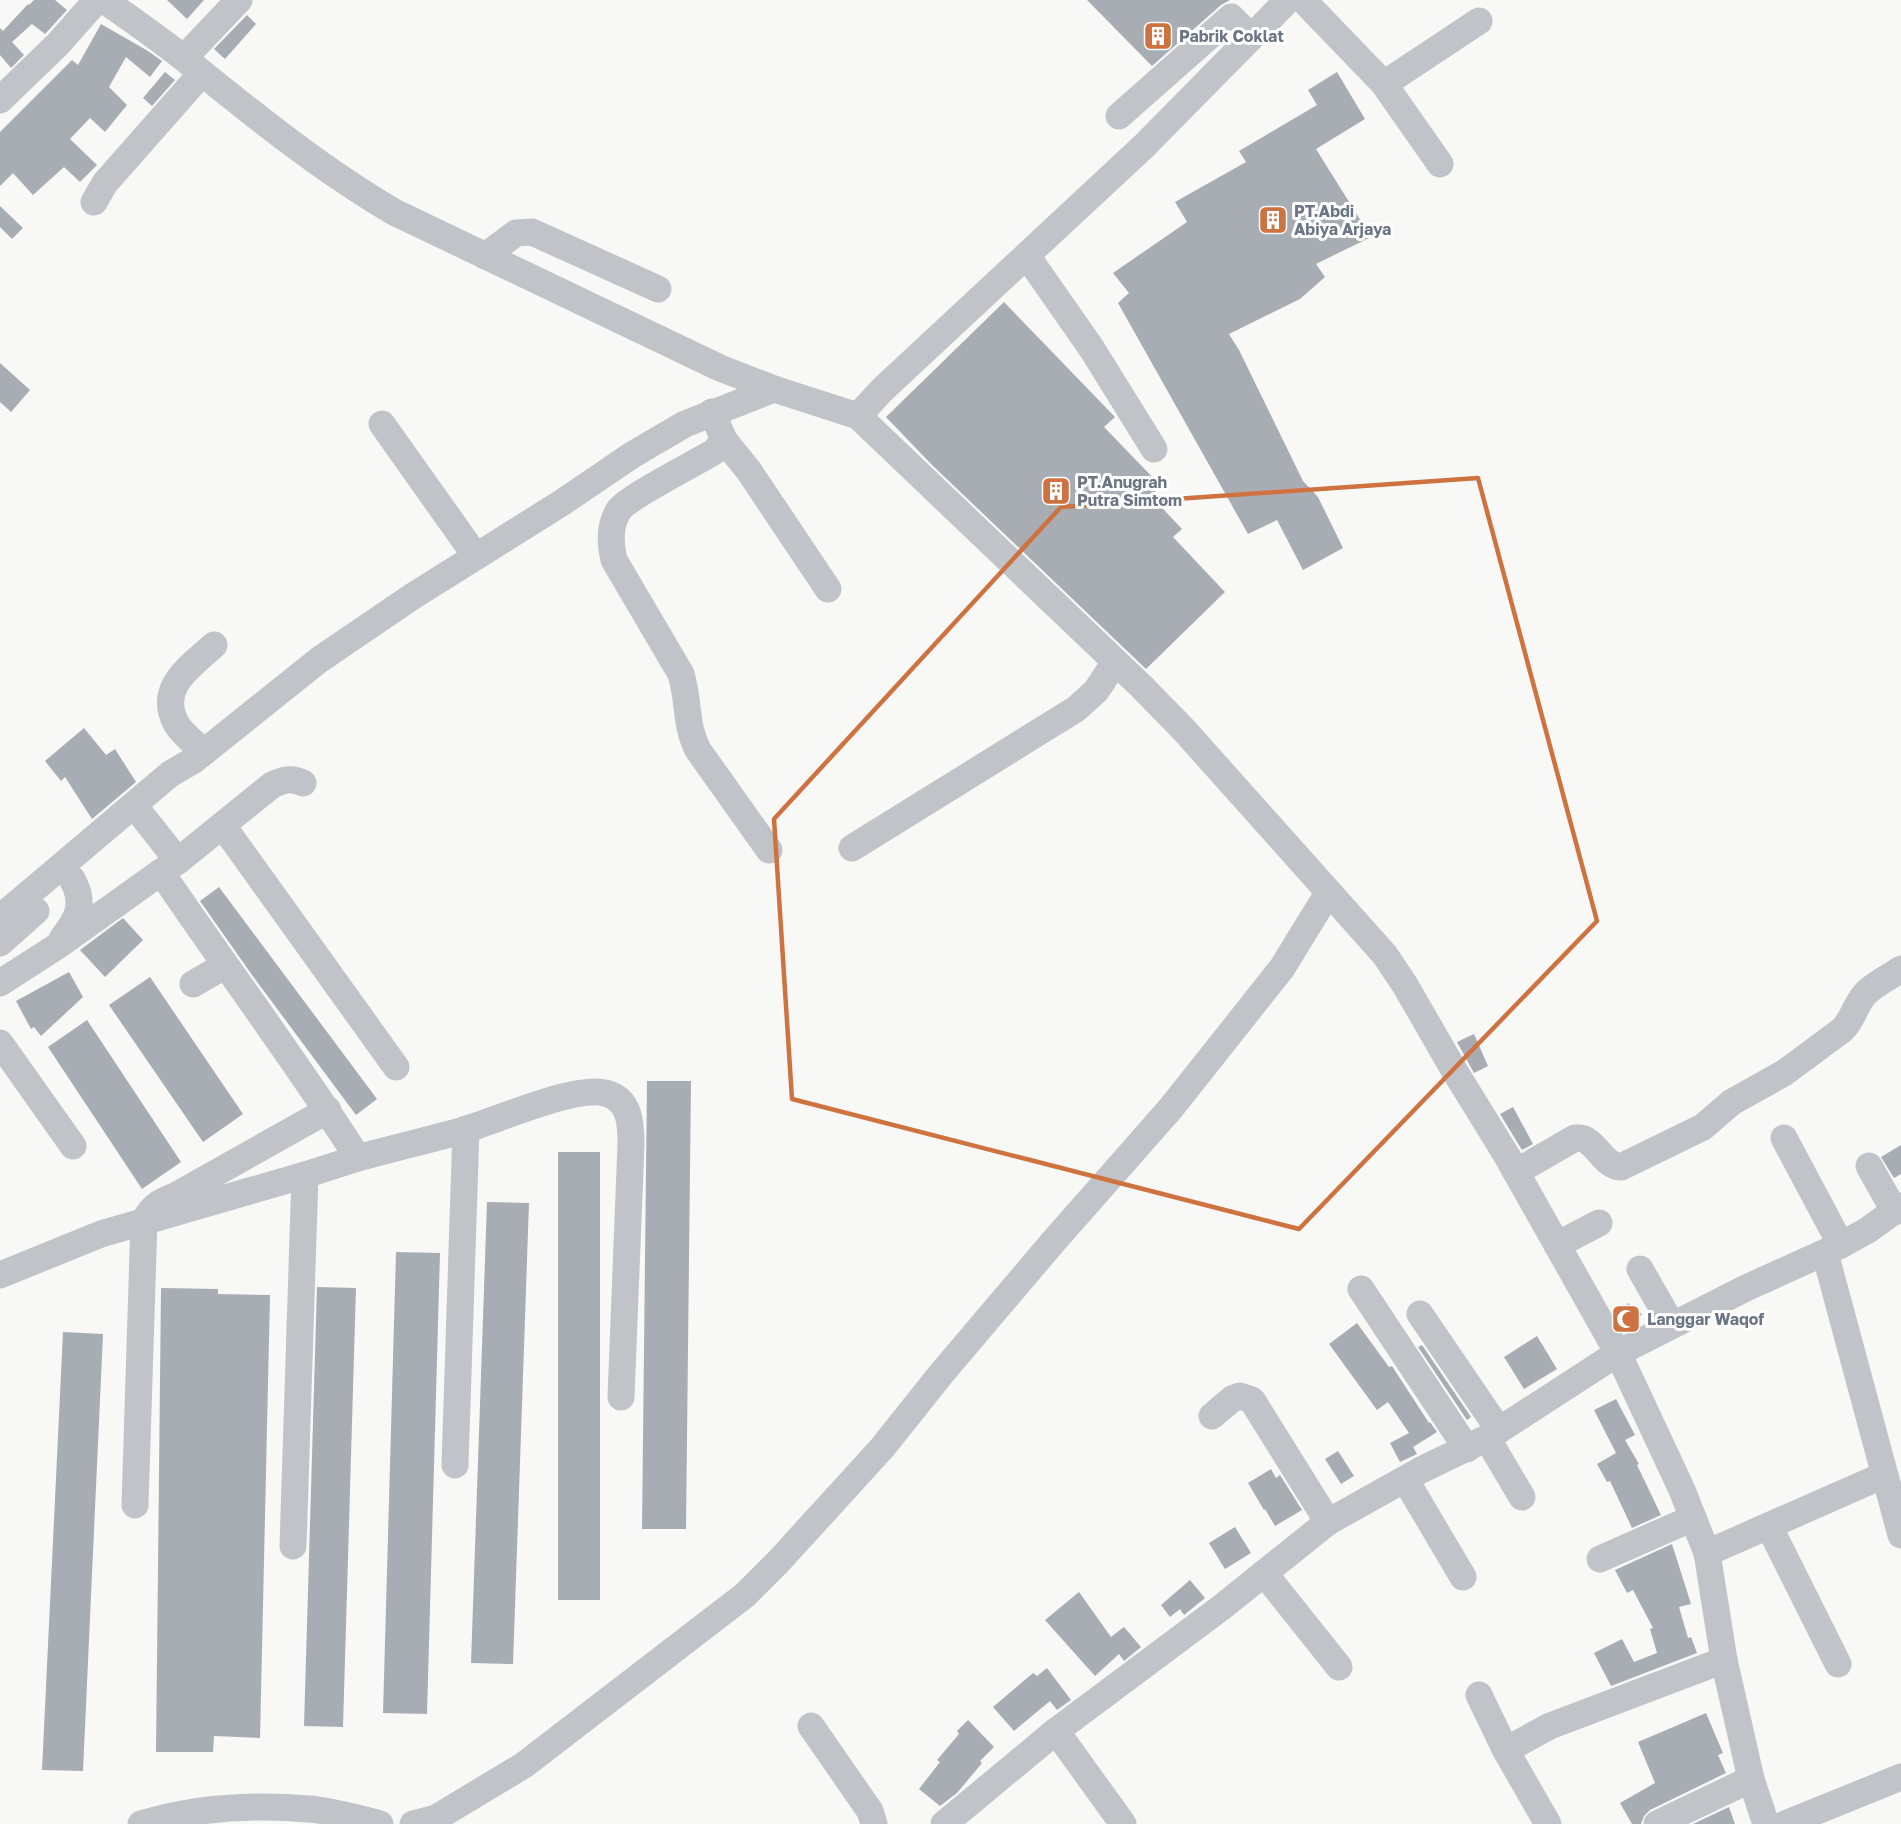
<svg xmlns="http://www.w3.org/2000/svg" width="1901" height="1824" font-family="'Golos Text',sans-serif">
<rect width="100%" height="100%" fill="#f8f8f6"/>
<g fill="#a8adb4">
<path d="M34,0H55L67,10L45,34L32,24L12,42L24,55L11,68L0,55V28L3,31L28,4L29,5Z"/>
<path d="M167,0H204L187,19Z"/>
<path d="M1087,0H1230L1221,5L1152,66Z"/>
<path d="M247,15L256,24L225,59L214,49Z"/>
<path d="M101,24L148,51L162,61L150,77L126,57L109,87L127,105L105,132L90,118L70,139L97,165L80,182L64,167L33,195L13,173L0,186V132L72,60L78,65Z"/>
<path d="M165,72L175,80L152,106L143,98Z"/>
<path d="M1337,72L1365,119L1316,149L1371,237L1316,264L1325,277L1300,299L1229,334L1239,350L1303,481L1318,497L1343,548L1303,570L1277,520L1248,534L1118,303L1129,293L1113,273L1187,222L1175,202L1246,162L1239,151L1317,105L1308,90Z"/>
<path d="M0,206L23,228L12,239L0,227Z"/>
<path d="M1004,302L1115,417L1104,427L1161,486L1151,496L1182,529L1173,537L1225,592L1146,669L932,465L886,417Z"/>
<path d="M0,363L30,390L11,412L0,402Z"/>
<path d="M84,728L106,755L115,749L136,782L92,819L65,777L61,781L45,761Z"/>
<path d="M219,887L377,1099L356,1115L252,975L200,901Z"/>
<path d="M123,918L143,940L105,977L80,950Z"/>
<path d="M69,972L83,997L41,1036L34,1027L31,1029L16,1001Z"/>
<path d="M150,977L243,1114L203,1142L109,1005Z"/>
<path d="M87,1020L181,1162L142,1189L48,1047Z"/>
<path d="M1474,1034L1488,1066L1474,1073L1457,1042Z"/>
<path d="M647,1081H691L686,1529H642Z"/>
<path d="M1513,1107L1533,1144L1522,1150L1500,1114Z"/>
<path d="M1901,1145V1174L1894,1178L1881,1157Z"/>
<rect x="558" y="1152" width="42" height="448"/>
<path d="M487,1202L529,1203L513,1664L471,1663Z"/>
<path d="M396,1252L440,1253L427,1714L383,1713Z"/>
<path d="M317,1287L356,1288L343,1727L304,1726Z"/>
<path d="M161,1288L218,1289V1294L270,1295L260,1738L214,1736L213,1752H156Z"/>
<path d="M1628,1303L1642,1314L1630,1329L1624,1332L1616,1317Z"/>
<path d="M1357,1323L1389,1367L1392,1366L1429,1423L1430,1422L1437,1432L1413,1447L1417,1454L1400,1462L1390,1443L1409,1433L1388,1402L1377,1410L1329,1344Z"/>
<path d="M63,1332L103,1334L83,1771L42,1770Z"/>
<path d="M1537,1336L1557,1369L1524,1389L1504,1357Z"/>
<path d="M1422,1345L1471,1417L1467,1420L1418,1347Z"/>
<path d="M1616,1399L1635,1435L1625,1440L1639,1464L1637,1465L1661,1515L1632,1528L1610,1481L1607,1482L1597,1464L1616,1453L1594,1410Z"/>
<path d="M1338,1451L1354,1476L1341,1484L1325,1459Z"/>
<path d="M1271,1469L1276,1478L1280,1475L1302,1510L1275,1526L1265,1509L1264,1510L1248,1483Z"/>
<path d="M1235,1527L1251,1553L1225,1569L1209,1543Z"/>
<path d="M1672,1544L1691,1604L1679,1607L1688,1638L1691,1637L1697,1653L1611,1686L1594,1653L1622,1639L1634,1662L1657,1653L1650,1629L1653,1628L1633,1590L1627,1593L1615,1570Z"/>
<path d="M1190,1580L1205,1598L1184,1615L1180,1609L1170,1617L1161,1605Z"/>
<path d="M1079,1592L1111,1637L1124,1627L1141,1647L1124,1661L1119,1654L1095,1676L1045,1620Z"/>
<path d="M1047,1668L1071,1700L1057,1710L1050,1701L1014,1731L993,1707L1033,1673L1037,1676Z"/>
<path d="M1706,1713L1723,1753L1718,1755L1726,1773L1650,1810L1644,1816L1641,1824H1632L1620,1803L1655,1783L1638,1742Z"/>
<path d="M968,1720L994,1747L980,1761L982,1763L957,1793L940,1806L919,1789L940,1762L937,1760L959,1734L957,1731Z"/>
<path d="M1729,1807L1735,1824H1693Z"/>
</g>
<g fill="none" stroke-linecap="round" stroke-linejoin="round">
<g stroke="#c0c3c7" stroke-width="27">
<path d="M104,0C132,20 160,39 186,60C253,114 319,168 394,212L720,368L774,389L858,416"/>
<path d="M1288,0L1144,146L882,390L858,416L1141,686L1184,730L1385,955L1405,985L1454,1070L1507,1156L1618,1353L1682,1490L1707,1553L1724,1660L1751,1779L1766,1824"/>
<path d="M1303,0L1384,84L1440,164"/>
<path d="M184,58L239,0"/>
<path d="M1384,84L1479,21"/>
<path d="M0,100L58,44L97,0"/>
<path d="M1119,116L1231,17L1251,37"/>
<path d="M94,202L105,183L202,73"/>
<path d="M485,256L516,233L532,232L658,289"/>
<path d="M1027,256L1092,349L1154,449"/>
<path d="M712,412L724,440L715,451C698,462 628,497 619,510C609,525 610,543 614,560L681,674C689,699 685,726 698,750L769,850"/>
<path d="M382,424L475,555"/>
<path d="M724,440L749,471L828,589"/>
<path d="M204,752C195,744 184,735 177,725C156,688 190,667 214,645"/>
<path d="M144,818L178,861L272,785C283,780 291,777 303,783"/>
<path d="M223,826L396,1067"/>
<path d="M852,848L1076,709L1096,691L1115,662"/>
<path d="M178,861L161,872C226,968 296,1061 358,1158C394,1148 429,1140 464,1130C495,1121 576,1085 605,1093C630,1099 631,1123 631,1144L621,1397"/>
<path d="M0,918L170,774L194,760L319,660L413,596L563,502L632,455L685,424L774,389"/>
<path d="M62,939C78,918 86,904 72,879"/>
<path d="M0,943L36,911"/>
<path d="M0,983L56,947L161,872"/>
<path d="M193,984L224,966"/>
<path d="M0,1043L73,1146"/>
<path d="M1784,1138L1841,1245"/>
<path d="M1869,1166L1895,1212"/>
<path d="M1516,1172L1575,1138C1595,1135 1602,1167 1621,1167L1703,1127L1732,1102L1784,1073L1842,1030C1853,1020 1855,1005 1865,994C1874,984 1890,977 1901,969"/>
<path d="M1557,1245L1599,1223"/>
<path d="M1825,1253L1901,1535"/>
<path d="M1640,1269L1672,1325"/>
<path d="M0,1275L101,1234L305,1175L358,1158"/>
<path d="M1361,1289L1467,1449"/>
<path d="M1420,1314L1499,1430"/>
<path d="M1212,1416L1232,1399L1240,1396L1252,1400L1328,1522"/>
<path d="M1487,1438L1522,1497"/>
<path d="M455,1465L466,1129"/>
<path d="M1405,1479L1463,1577"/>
<path d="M135,1505L144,1221C153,1205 158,1203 175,1196L328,1110"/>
<path d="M1769,1526L1838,1664"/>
<path d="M293,1546L305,1175"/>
<path d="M1707,1553L1884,1475"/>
<path d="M1600,1559L1693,1518"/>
<path d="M1264,1573L1339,1667"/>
<path d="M1479,1695L1505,1749L1548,1824"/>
<path d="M811,1726L870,1811L874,1824"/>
<path d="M1056,1731L1123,1824"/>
<path d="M1506,1750L1550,1726L1724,1660"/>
<path d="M141,1824C194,1808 253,1804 309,1809C333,1811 357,1818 380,1824"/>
<path d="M413,1824L436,1818L524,1765L745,1595L779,1561L882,1448L941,1374L1053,1242L1171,1108L1282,968L1328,893"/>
<path d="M944,1824L1056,1731L1222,1607L1328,1522L1421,1470L1487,1438L1618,1353L1746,1288L1841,1245L1868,1230L1901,1206"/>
<path d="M1657,1824L1751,1779"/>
<path d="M1785,1824L1901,1777"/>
</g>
</g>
<path fill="none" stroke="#ce7240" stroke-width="4.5" stroke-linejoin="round" d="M1478,478L1597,921L1299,1229L792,1099L774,819L1061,507Z"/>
<defs>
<g id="building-square" transform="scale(1.5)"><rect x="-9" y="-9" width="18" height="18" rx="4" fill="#ce7240" stroke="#fff"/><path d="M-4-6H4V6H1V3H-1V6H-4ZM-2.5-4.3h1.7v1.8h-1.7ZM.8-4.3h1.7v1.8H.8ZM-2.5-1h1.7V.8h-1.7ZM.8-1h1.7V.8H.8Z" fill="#fff"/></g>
<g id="mosque-square" transform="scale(1.5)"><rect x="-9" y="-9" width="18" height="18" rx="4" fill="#ce7240" stroke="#fff"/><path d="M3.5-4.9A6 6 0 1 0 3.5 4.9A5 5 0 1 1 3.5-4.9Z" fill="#fff"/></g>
</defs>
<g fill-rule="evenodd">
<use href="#building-square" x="1158" y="36"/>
<use href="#building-square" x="1273" y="220"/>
<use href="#building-square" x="1056" y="491"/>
<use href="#mosque-square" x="1626" y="1319"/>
</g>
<g text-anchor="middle" stroke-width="6" stroke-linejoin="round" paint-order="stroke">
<g font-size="16" font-weight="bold" fill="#6b7583" stroke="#fff" text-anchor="start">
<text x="1179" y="42">Pabrik Coklat</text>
<text x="1294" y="217">PT.Abdi<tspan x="1294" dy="18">Abiya Arjaya</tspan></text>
<text x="1077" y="488">PT.Anugrah<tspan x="1077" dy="18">Putra Simtom</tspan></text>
<text x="1647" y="1325">Langgar Waqof</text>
</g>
</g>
</svg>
